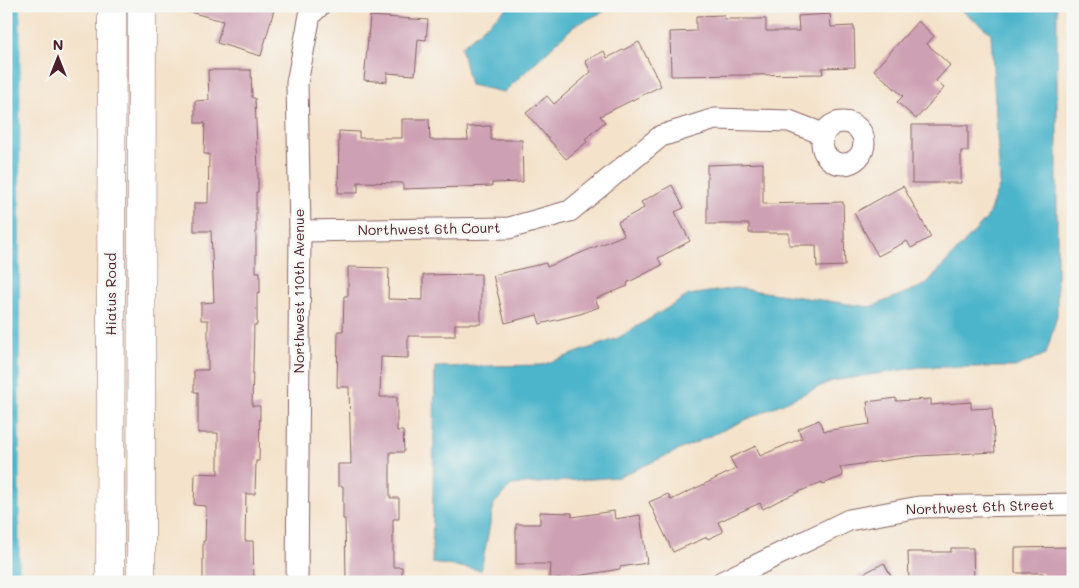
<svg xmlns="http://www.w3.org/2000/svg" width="1079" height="588" font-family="Mali,sans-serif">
<rect width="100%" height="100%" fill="#f6f6f2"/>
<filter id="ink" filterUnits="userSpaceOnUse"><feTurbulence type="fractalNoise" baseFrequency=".02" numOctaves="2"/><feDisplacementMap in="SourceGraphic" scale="10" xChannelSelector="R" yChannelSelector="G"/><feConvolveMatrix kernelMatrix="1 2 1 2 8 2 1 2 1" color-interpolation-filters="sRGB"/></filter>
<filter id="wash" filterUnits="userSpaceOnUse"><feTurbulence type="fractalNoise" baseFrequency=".0096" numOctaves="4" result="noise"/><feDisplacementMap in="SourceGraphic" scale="20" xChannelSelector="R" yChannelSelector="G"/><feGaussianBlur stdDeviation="1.12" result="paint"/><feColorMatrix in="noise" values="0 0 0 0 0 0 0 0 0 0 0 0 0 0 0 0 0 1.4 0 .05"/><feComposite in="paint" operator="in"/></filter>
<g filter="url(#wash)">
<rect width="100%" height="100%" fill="#f4e2ca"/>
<g fill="#4db5cb" stroke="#4c6a7b">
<path d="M509,6H616L575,25L504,92L470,85L461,47Z"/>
<path d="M956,6H1057V316L1046,354L1015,367H920L832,381L619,477L511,485L494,504L481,570L432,563L435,367L542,365L618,338L689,295L736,288L870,307L925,285L987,218L1000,184L991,33Z"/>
</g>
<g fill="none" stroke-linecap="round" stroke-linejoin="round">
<path stroke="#4db5cb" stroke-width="19" d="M10,582L11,6"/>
</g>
<g id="blocks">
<g fill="#cea0b3">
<path d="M187,6H275L261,56L217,43L223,21L186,11Z"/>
<path d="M830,14L831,27L854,26L855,67L822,68L823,74L671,76L670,32L696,31V16L724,15V19H766V31H799L798,16Z"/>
<path d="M370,16L428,20L426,40L418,39L415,75L387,73V82L364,80Z"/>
<path d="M918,21L934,36L927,44L950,65L936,81L944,88L916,119L897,102L903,96L874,70Z"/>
<path d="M639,42L661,86L600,116L605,122L585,139L587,142L566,159L526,113L547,96L554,104L591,72L585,61L604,51L607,58Z"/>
<path d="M208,70H251L252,98H255L258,171V192H256V272H260V292L257,293V325H254L252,406H260L259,461H256L255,494H246L245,541H253L254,582H203V541H205L206,506L194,505L195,473L218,474V433H198V392H194V370H208V320H201V303L214,302L211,231H194V203H208L209,154H204L205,123H195V101L209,100Z"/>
<path d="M402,119H429L430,140H468L467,127L491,126V140H522L523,182L492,183V186L403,189V183L358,182V193H338L339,131L359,132V138H402Z"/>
<path d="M912,125H968V151H961V183H912Z"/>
<path d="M763,163V204L843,202L845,266L817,267L816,245H789V233H749V224H707V165Z"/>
<path d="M672,185L684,208L675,212L690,241L658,258L662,265L627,283L628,286L595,299L599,307L580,314L540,324L537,315L505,323L493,275L546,263L547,267L624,235L618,222L644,208L641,202Z"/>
<path d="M903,186L931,237L911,248L907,241L878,256L854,213Z"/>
<path d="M348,267L389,268L388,299L423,300V275L481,274V324H455V336H408V358L381,357L380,397H397V431H403L404,452H390V498H399V519H393V567H402V582H346L345,519H343V486H338V464H351L349,387H337L338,331H343L344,296H348Z"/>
<path d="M896,398V401L931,399V405L971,402V409L992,408L995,452L918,456L840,467L843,476L823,484L822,482L780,500L763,509L760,503L718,522L723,532L708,539L707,537L673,552L649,502L668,494L671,500L736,469L730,458L756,446L760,456L802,438L798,429L819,420L824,431L870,424L867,402Z"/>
<path d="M614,511L615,519L640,515L647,563L620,567V569L572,577V579H550L551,564H516V524H540V512L572,513V517Z"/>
<path d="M1073,547V582H1043V573H1015V548Z"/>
<path d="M951,548H973L974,582H909L908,552H951Z"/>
<path d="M884,563L894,582H847Z"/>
</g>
</g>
</g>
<g filter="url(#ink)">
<use href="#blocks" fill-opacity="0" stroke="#866363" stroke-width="1"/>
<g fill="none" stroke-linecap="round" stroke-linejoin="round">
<g stroke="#866363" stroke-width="23">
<g id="street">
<circle cx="843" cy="143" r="21"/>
<path d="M300,231L509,228L570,211L661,136L715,119L789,121L823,134"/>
<path d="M297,582L300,231L297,83L310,15L319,6"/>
<path d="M722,582L849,520L919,507L1073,504"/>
</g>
</g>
<g stroke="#866363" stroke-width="29">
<g id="secondary">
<path d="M110,582L112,6"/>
<path d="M141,582L142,6"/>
</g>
</g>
<use href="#street" stroke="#fff" stroke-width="21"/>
<use href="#secondary" stroke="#fff" stroke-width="28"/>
</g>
</g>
<g text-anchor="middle" stroke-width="5" stroke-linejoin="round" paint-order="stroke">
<g font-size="14" fill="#4a1f2b" stroke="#f6f6f2">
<text transform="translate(429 229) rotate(-1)" y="5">Northwest 6th Court</text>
<text transform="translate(299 291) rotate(-90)" y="5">Northwest 110th Avenue</text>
<text transform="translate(111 294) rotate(-90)" y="5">Hiatus Road</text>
<text transform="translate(980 507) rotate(-2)" y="5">Northwest 6th Street</text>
</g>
</g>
<rect width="1079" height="588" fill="none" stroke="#f6f6f2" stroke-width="25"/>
<g transform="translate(58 58)" stroke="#f6f6f2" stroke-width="4" paint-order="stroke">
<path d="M0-4L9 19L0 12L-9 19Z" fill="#4a1f2b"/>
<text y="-8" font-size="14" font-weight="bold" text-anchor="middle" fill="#4a1f2b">N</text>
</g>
</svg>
